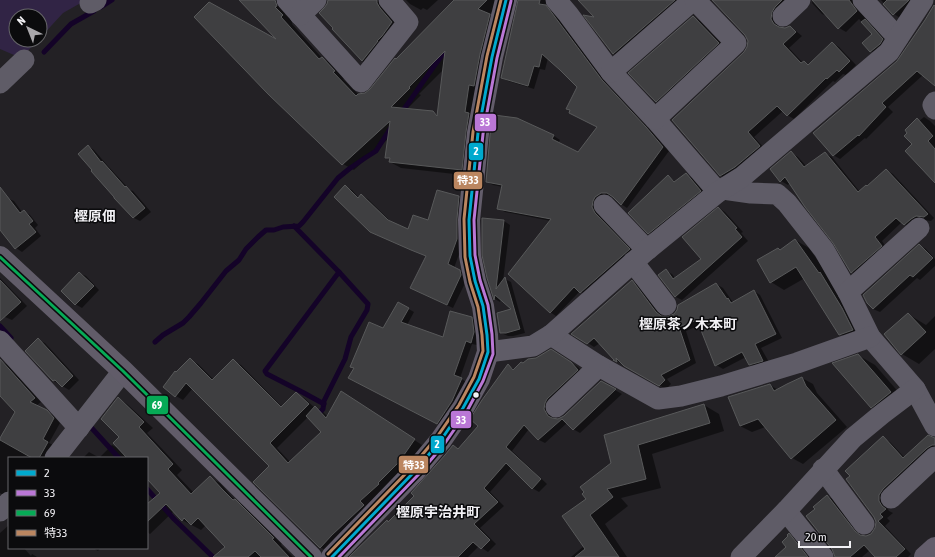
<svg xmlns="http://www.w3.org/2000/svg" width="935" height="557" font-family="'Asap Condensed','Noto Sans JP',sans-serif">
<rect width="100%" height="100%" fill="#232125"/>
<path fill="#312445" d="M0,0H86L63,13L40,38V16H16V40H38L21,58L0,49Z"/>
<g fill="#0007" fill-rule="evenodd">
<path d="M241,0H277L287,12L285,14L293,22L292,24L322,58L333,64L345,78L343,79L359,95L366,94L397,60L455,0H504L489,15L500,21L472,176L401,168L390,162L391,160L386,157L389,138L354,170L343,164L280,42ZM444,69L438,115L433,112L406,110L421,95L419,94Z"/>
<path d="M329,0H390L403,29L373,67L362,61L333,29L334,28L325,9Z"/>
<path d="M406,0H438L427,10L423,8L421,10L410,4Z"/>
<path d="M519,0H547L545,6L552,10L608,85L652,132L669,151L627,208L621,204L614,196L608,197L598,212L602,218L635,253L587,296L580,291L556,316L550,312L551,221L505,212L499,209L503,187L493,185L487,182L516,119L554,136L560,140L558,143L578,153L599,127L567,109L578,87L548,58L545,70L540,69L534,89L508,81L502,78Z"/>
<path d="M579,0H686L620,57L614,54L586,16L597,19Z"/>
<path d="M713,0H793L778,24L781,29H786L790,27L796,31L802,36L789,48L803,63L804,62L809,65L832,43L839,47L856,65L846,75L843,74L835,82L833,81L794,119L787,115L783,111L754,137L766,150L728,180L721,176L673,120L745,52L749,46V40L745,34Z"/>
<path d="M813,0H859L889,44L878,55L871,51L863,43L873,34L859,19L846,32L839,28L829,17L822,14L812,3Z"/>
<path d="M881,0H918L900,18L894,14Z"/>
<path d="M935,4V83L923,75L888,107L893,112L866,139L865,138L840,159L833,155L898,62L934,7Z"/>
<path d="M693,17L700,21L725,47L662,105L656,101Z"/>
<path d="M924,117L930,121L935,126V181L907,131Z"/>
<path d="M88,146L94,150L107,165L130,190L133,191L151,212L140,221L134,218L115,198Z"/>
<path d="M791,153L798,157L807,167L825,153L832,157L860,192L886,170L893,174L934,218L931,221L924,220L912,229L902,222L882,241L888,250L859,276L852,272L834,242L790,183L788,185L781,181Z"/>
<path d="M686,174L692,178L706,194L655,237L649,233L668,177L676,182Z"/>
<path d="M345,187L352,190L359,198L361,195L368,199L392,223L409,230L429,221L458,197L465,201L463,243L454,268L466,275L467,279L453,308L417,291L426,256L377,235Z"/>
<path d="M7,198L14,201L22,212L24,211L30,215L38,225L35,228L41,236L22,252L16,248L0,228V203Z"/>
<path d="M719,208L725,212L743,232L741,233L748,241L682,300L676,297L660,275L666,271L672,274L675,278L702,259Z"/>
<path d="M483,219L504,221L510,225L503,281L505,279L511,282L525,333L513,336H508L501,333L513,309L501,299L500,302L495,299L488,278Z"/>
<path d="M795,240L809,248L832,281L867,338L854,342L840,334L805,278L784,290L771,282L781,250Z"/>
<path d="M919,245L926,249L935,259V266L920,280L917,278L880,312L873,309Z"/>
<path d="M79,273L86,276L99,290L82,308L75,304Z"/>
<path d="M0,278L27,306L12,320L5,317L0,311Z"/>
<path d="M632,281L638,285L663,317L667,318L674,315L716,284L723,288L732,301L734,302L754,291L760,295L782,338L761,348L770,364L756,368L749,364L746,357L723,369L716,365L700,325L686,331L696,363L667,379L671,384L666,389L615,360L600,343L594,347L588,343Z"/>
<path d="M398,303L414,312L407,325L444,338L472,318L478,321L477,345L472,344L460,378L468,383L443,426L355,381Z"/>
<path d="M908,314L926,325L935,316V349L919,364L902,354Z"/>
<path d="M38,340L45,343L79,380L69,390L54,381Z"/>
<path d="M558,354L578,367L584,374L551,415L554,419L559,420L565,416L601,382L622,394L580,433L573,429L567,423L545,443L539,440L529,429L512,451L547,484L539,492L532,488L512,467L490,492L504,506L480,528L496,544L488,552L479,546L468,557H351L387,521L389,522L415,496L453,446L458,449L480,425L508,366L514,369L524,364Z"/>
<path d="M858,355L875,365L907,402L888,417L871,407Z"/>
<path d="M190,360L198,364L214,380L233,361L241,365L282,407L296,393L304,398L315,408L323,412L328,417L349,397L422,445L407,466L328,552L320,547L270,466L193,388L183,400L176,396L164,386ZM308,417L322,432L290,462L277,448Z"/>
<path d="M1,361L8,365L41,402L36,406L54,415L60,423L49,443L55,446L48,458H9V497L7,498L0,493V440L16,412L0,395V362Z"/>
<path d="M802,378L813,384L817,393L847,427L803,464L792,458L765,427L752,432L740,426L770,385L778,390Z"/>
<path d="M118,398L127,404L153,428L147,433L182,470L177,475L194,493L210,478L220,483L232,497L238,502L244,506L282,543L281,545L293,557H223L226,547L206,525L201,530L182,520L174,511L150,534L147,532V506L161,493L148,479L147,480V458H99L112,445L120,449L121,437Z"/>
<path d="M704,405L719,414L724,431L652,454L661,488L621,498L628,506L605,524L627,557H571L584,546L588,499L612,464L605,436Z"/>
<path d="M883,438L890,442L905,458L935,440V452L886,506L889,511L893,513L887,518L890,521L885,526L911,554L908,557H877L870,550L862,557H836L816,509L827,496L835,500L862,536L865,537L872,534L876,529Z"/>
<path d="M89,452L98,457L99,458H83Z"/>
<path d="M9,525V548H24L31,556L32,554L37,557H0V533Z"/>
<path d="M789,535L796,539L811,557H777L787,547L790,536Z"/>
<path d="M93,548H100L98,551Z"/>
</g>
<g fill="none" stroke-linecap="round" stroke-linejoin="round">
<g stroke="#140328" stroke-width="5">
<path d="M101,7L112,0"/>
<path d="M44,52L71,24L94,11"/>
<path d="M401,113C418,91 431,68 448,48"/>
<path d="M294,226L339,272L368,304L367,310L351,337L345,359L324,401L323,409L320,412L319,416"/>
<path d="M0,326L11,338"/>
<path d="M155,342L163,335L183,323L189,317L201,303L226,271L239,260L246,249L258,237L266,230H274L283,227L299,226L303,222L338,178L349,169L365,158L376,151L392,126"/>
<path d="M324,404L304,393L267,374L265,371L339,272"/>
<path d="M88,424L119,458"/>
<path d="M147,489L174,519L213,557"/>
</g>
</g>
<g fill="#3f3f41" stroke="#58595a" fill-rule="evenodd">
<path d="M239,0H275L277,6L275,7L283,15L281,17L319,59L322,57L335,71L333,72L356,96L358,94L365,93L370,89L395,58L396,59L454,0H487L478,9L490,14L480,54L474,86L469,85L465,112L469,113L466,132L462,170L389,162L390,158H385L390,121L342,165L268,94L194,17L209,2L276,39ZM445,51L437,116L433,111L391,107L410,88L409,87Z"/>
<path d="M328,0H377V3L380,8L392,22L382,36L377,41H378L362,61L332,29L333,28L319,13L324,8L327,4Z"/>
<path d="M518,0H540L539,4L546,5L602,80L646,127L663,147L621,205L613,197L607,193H601L595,197L593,201L592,207L595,213L630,249L580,293L574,287L550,313L508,274L551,219L497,209L502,185L486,182L490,135L494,115L517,118L554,135L552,139L578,152L597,127L569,113L570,110L566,109L577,87L560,70L542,54L539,67L534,66L528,86L501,78Z"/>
<path d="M578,0H675L613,54L583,15L594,17Z"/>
<path d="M712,0H782L775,7L772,12L771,19L774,24L779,27L785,28L790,26L796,32L783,44L801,63L804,61L808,65L832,42L850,61L839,72L837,70L827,79L826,78L787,116L777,106L748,132L760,146L735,167L720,176L672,120L744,52L747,47L748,41L745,35Z"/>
<path d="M812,0H849L857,11L838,29Z"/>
<path d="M887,0H909L893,15L883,4Z"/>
<path d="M934,5L935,6V86L917,71L882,103L886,107L859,136L858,135L833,156L813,133L897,61L925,20Z"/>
<path d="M693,16L719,43L656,102L628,73Z"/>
<path d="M865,19L883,39L880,44L870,52L862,43L872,34L861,22Z"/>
<path d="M917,118L933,136L928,141L935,149V183L905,151L912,144L904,136L907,133L905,130Z"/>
<path d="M88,145L101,162L102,161L125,187L126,186L145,208L133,218L114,198V197L91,171L92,170L78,154Z"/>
<path d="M791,151L804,167L825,152L858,192L866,185L867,186L886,169L928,214L924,217L916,216L911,219L904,225L896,218L875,237L882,246L851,273L833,243L805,207L785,177L780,182L770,169Z"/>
<path d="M686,173L701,191L648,234L628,213L668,175L674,182Z"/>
<path d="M345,185L358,198L361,194L388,220L408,229L413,215L428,220L437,190L459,196L457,219V239L448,264L460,270L461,275L447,305L410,288L426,256L411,250L370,232L334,197Z"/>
<path d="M0,187L20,213L24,210L33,221L29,224L36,232L15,249L0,230Z"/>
<path d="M718,207L737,228L735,229L742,237L675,297L658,275L666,269L673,279L701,259L682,237Z"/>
<path d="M482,218L504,220L496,289L505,277L520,329L506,333H500L497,313L511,309L495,295L494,300L487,278L482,255Z"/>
<path d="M795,239L819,273L820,272L842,308L853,330L839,335L796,267L770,283L757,260L778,248L780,250Z"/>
<path d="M919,244L933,258L913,277L910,275L873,309L867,303L863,295Z"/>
<path d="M79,272L94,286L75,305L61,291Z"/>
<path d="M0,280L21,302L0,321Z"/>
<path d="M632,280L656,312L661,316L667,317L674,314L677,310L678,305L716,283L727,299L728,298L731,303L754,290L776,334L755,344L763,361L749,365L742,352L715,366L697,320L679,327L690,360L661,375L665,380L659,386L624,366L616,358L617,362L613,360H614L594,338L587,344L571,334Z"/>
<path d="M398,302L409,308L401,322L443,337L450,311L472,317L474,332L471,343L466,341L454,375L462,378L452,401L437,424L348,378L354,368L350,367L369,322L383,328Z"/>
<path d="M908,313L926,332L901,355L884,334Z"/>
<path d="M38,338L73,376L62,387L55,380L53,381L25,351Z"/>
<path d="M551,349L571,362L578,370L547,399L545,403L544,409L548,416L552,418L558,419L564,416L601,381L616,389L573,430L562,419L538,440L524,425L506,447L541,479L532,489L506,463L484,488L498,502L474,524L490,540L481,549L473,542L458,557H349L387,520L388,522L414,496L411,493L445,455L453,445L458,449L478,426L470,419L482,400L508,364L513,370L521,362L523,363L528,359L536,358Z"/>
<path d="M858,354L891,392L871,408L832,363Z"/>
<path d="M190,358L212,380L233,359L281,407L296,392L309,404L270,443L288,463L321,432L306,416L315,406L326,418L341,391L415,439L399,462L378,483L379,484L360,501L364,505L332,535L320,548L253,482L269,466L186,383L175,397L163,387L175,371L176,372Z"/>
<path d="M0,359L35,398L30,402L47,410L54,418L43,439L48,442L39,458H32L0,440V438L15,412L0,396Z"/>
<path d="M802,377L806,386L836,420L791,459L758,419L740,426L728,397L770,384L774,391L787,384Z"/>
<path d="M118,397L144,422L139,427L173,464L168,469L191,494L210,476L223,490L233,500L235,499L274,538L272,539L289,557H261L255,551L248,557H213L225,547L198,518L191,525L184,518L182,521L166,504L147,522V504L160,493L147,479V458H127L113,443L119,437L101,419Z"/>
<path d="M704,404L710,423L638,445L646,479L607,489L613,497L590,515L619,557H575L585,549L562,516L586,499L582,494L584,492L580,487L611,463L604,435Z"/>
<path d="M928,435L935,438V445H932L927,448L883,489L879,495V501L882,506L886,509L880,514L883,517L878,521L905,549L896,557H875L864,545L850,557H835L832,549L806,516L815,509L813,507L827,495L855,531L860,535L866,536L871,534L875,528L876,522L874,517L846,479L850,476L845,471L883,436L903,458Z"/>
<path d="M789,533L808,557H775L786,547L782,542L788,536L787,535Z"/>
</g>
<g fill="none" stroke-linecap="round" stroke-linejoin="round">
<g stroke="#5f5c67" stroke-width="21">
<path d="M287,0L361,82L408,22L389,0"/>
<path d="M556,0L568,14L611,72L655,119L718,192"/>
<path d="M863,0L898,38"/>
<path d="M90,3L96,0"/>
<path d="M300,15L316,0"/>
<path d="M783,16L800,0"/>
<path d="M611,72L693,0"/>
<path d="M0,83L24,60"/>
<path d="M935,102L933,105L935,109"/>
<path d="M655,119L736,43L695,0"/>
<path d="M723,189L751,193L777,194L787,203L824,250L848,292"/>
<path d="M604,205L647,250"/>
<path d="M919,228L848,292L870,337L915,389L935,426"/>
<path d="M633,262L666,305"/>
<path d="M551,335L599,366L658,399L681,396L721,386L797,363L870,337"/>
<path d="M0,341L79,428"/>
<path d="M488,352L533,346L551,335L647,250L718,192L742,177L889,52L898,38L923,0"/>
<path d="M556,407L599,366"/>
<path d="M55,458L123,371"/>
<path d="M823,469L864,524"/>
<path d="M891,498L935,457"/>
<path d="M0,511L9,502"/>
<path d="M786,511L823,557"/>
<path d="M741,557L786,511L853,438L882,414L915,389"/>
</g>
<g stroke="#635d6b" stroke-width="22">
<path d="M332,557L415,471L441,440L463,408L479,379L488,352L487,335L483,306L475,281L470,256L469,220L478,133L492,57L506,0"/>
<path d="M925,557L935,548"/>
</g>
<path stroke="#615c69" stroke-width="22" d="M0,257L123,371L311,557"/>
<g stroke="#0b0b0d" stroke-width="6">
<path id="bus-1" d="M332,557L415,471L441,440L463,408L479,379L488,352L487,335L483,306L475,281L470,256L469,220L478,133L492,57L506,0"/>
</g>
<g stroke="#0b0b0d" stroke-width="6">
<path id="bus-2" d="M339,557L419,474L445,443L467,411L483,381L493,354L492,334L488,305L480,280L475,255L474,220L483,134L497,58L511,1"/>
</g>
<g stroke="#0b0b0d" stroke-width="6">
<path id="bus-3" d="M0,257L123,371L311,557"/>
</g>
<g stroke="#0b0b0d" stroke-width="6">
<path id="bus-4" d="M328,554L411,468L437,437L459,405L474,377L483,351L482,335L478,307L470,282L465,257L464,219L473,132L487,56L501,0"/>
</g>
<use href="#bus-1" stroke="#00a9ce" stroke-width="3"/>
<use href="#bus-2" stroke="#ba77d6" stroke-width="3"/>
<use href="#bus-3" stroke="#06aa56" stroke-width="3"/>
<use href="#bus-4" stroke="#bb8660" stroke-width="3"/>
</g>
<circle fill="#f2f1f5" stroke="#0b0b0d" stroke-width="1.5" cx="476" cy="395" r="3.5"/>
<g text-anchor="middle" stroke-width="3" stroke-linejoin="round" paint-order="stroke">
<g font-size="14" font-weight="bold" fill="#f2f1f5" stroke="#0b0b0d">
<text x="95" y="221">樫原佃</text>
<text x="688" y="329">樫原茶ノ木本町</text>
<text x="438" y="517">樫原宇治井町</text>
</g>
</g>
<g stroke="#0b0b0d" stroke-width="1.5">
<rect x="474" y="113" width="23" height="19" rx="4" fill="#ba77d6"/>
<rect x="468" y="142" width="16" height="19" rx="4" fill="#00a9ce"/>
<rect x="453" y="171" width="30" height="19" rx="4" fill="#bb8660"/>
<rect x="146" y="395" width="23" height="20" rx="4" fill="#06aa56"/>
<rect x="450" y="410" width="22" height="19" rx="4" fill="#ba77d6"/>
<rect x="430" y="435" width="15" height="19" rx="4" fill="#00a9ce"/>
<rect x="398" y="455" width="31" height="19" rx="4" fill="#bb8660"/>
</g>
<g font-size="11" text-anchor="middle" font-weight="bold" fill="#fff">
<text x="485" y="126">33</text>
<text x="476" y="155">2</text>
<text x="468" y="184">特33</text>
<text x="157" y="409">69</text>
<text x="461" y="424">33</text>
<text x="437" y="448">2</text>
<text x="414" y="469">特33</text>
</g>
<rect x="8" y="457" width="140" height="92" fill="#0b0b0d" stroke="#67676a"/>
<rect x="16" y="470" width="20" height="6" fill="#00a9ce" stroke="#67676a"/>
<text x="44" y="477" font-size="12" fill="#f2f1f5">2</text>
<rect x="16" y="490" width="20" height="6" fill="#ba77d6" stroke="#67676a"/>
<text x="44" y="497" font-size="12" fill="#f2f1f5">33</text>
<rect x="16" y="510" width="20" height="6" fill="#06aa56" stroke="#67676a"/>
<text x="44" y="517" font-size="12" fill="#f2f1f5">69</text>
<rect x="16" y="530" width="20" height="6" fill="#bb8660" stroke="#67676a"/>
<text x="44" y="537" font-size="12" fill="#f2f1f5">特33</text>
<g transform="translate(28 28) rotate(317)"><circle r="19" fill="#0b0b0d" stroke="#67676a"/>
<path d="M0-3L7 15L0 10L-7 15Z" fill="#aaa8ac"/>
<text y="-6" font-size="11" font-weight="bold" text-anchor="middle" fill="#f2f1f5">N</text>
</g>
<path d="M799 541v6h51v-6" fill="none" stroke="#f2f1f5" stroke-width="2"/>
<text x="805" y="541" font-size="12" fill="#f2f1f5" stroke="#0b0b0d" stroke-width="3" paint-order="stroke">20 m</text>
</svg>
